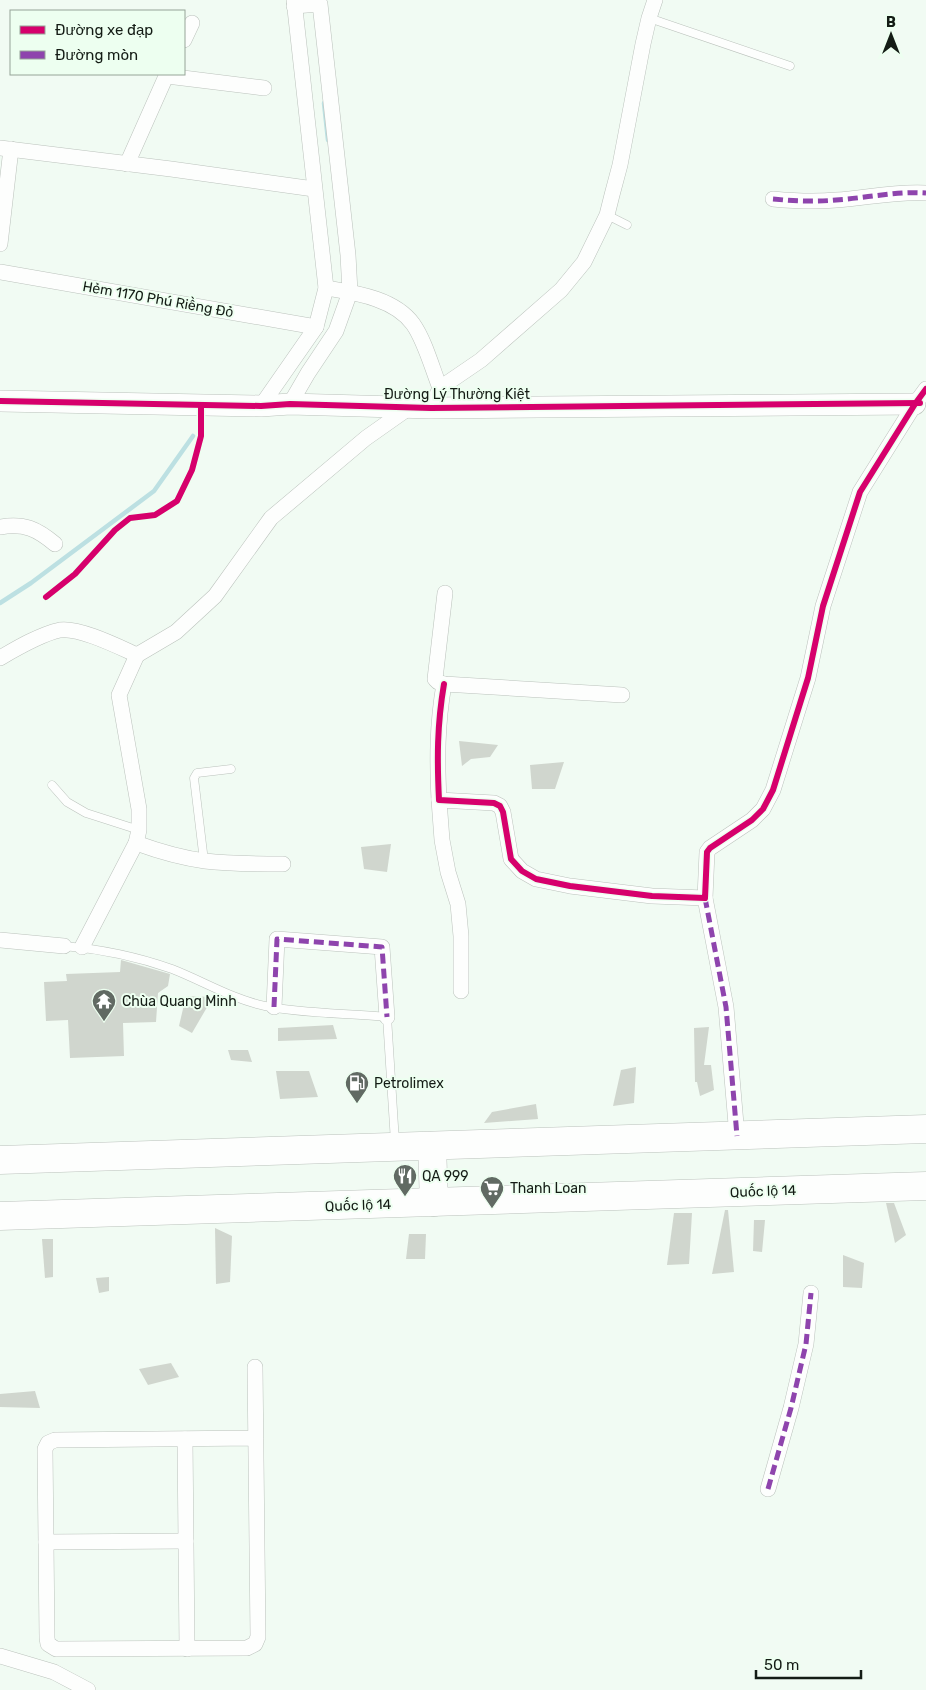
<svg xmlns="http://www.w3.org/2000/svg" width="926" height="1690" font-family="Rubik,sans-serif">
<rect width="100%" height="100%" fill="#f1fbf3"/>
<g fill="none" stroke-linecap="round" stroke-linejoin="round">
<g stroke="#bce0e2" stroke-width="4.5">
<path d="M324,103L328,140"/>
<path d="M0,603L31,583L154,491L193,436"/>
</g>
</g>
<g fill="#d0d6ce">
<path d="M459,741L498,745L490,757L471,759L462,766Z"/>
<path d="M564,762L555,789H532L530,765Z"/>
<path d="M391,844L387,872L364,869L361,847Z"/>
<path d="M121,960L170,974L168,986L158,993L156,1022L123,1023L124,1056L70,1058L68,1020L46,1021L44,982L67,981L66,974L120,972Z"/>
<path d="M186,996L213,997L192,1033L179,1026Z"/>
<path d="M333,1025L337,1039L278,1041V1028Z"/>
<path d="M709,1027L704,1065H711L714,1090L700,1096L697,1082H695L694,1028Z"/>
<path d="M228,1050H248L252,1062L231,1060Z"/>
<path d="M636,1067L634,1103L613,1106L621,1070Z"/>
<path d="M276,1071H309L318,1097L280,1099Z"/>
<path d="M536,1104L538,1119L484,1123L492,1112Z"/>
<path d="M886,1203H894L906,1235L895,1243Z"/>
<path d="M725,1210H728L734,1272L712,1274Z"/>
<path d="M674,1213H692L689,1264L667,1265Z"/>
<path d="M754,1220H765L762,1252L753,1251Z"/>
<path d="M215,1228L232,1236L230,1282L216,1284Z"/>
<path d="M409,1234H426L425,1259H406Z"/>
<path d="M42,1239H53V1277L45,1278Z"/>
<path d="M843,1255L864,1263L862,1288L843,1287Z"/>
<path d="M109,1277V1291L99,1293L96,1278Z"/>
<path d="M171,1363L179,1377L148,1385L139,1369Z"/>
<path d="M35,1391L40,1408L0,1407V1394Z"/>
</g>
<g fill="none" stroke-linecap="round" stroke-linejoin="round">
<g stroke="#bbc2bc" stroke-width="9">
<g id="lane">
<path d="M649,18L790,66"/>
<path d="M607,215L627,225"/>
<path d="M52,785L67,802L86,813L139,830"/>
<path d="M204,861L194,778L197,773L231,769"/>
<path d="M64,946C100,949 138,957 172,969C203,981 232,999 265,1006C304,1014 347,1013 387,1017L395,1142"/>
</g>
</g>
<g stroke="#bbc2bc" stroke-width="16">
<g id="street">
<path d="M184,40L192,23"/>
<path d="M167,76L264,88"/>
<path d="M0,148L171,169L314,189"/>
<path d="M127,164L167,74"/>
<path d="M773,199C794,201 815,202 836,200C866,198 896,191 926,193"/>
<path d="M0,244L11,149"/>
<path d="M0,272L316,327"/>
<path d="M326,288C355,293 394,298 413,324C425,341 432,368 440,388"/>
<path d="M290,404L308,373L336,331L350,292L348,255L320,4L294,6"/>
<path d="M261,406L316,327L326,288L294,0"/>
<path d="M431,408L440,388L481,360L561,290L584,262L607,215L612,195L620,165L643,44L649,18L655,0"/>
<path d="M0,527C25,523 37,529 55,544"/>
<path d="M445,593L435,679L438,682L444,684L622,695"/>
<path d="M0,658C17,648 41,634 60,630C79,627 119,647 137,655L176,632L215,596L271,518L366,438L410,407"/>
<path d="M444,684C437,725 437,759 439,800L494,803L500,806L503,812L511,859L522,871L536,879L570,886L652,896L705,898L707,852L710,848L752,820L763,809L773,790L808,678L823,606L860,492L915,404L926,389"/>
<path d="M439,800L442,840L448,872L458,904L461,936V991"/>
<path d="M136,843C158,851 182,858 205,861C230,864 257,864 283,864"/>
<path d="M705,898L726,1007L737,1136"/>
<path d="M0,940L64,946"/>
<path d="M82,947L136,843L139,830V809L119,695L137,655"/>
<path d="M274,1007L277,939L382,947L387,1017"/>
<path d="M255,1367L258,1637L255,1644L247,1648L56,1649L48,1644L47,1638L45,1449L48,1443L55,1440L256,1438"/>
<path d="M185,1439L187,1649"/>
<path d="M768,1489L791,1408L806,1344L811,1293"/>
<path d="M46,1542L186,1541"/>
<path d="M0,1656L54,1672L88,1690"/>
</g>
</g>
<g stroke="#bbc2bc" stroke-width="22">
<path id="secondary" d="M0,401L261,406L290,404L431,408L915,404"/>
</g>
<g stroke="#bbc2bc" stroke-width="29">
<g id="highway">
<path d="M432,1146L434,1202"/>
<path d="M0,1160L926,1129"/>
<path d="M0,1216L926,1186"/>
</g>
</g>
<use href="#lane" stroke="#fdfefd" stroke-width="8"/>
<use href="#street" stroke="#fdfefd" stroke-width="15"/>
<use href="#secondary" stroke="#fdfefd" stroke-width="21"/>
<use href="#highway" stroke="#fdfefd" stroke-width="28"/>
<g stroke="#8e44ad" stroke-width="5" stroke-dasharray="10 5" stroke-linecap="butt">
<path d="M773,199C794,201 815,202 836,200C866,198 896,191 926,193"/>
<path d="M705,898L726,1007L737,1136"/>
<path d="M274,1007L277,939L382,947L387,1017"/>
<path d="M768,1489L791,1408L806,1344L811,1293"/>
</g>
<g stroke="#edfff0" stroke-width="9">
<g id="cycleway">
<path d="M0,401L261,406L290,404L431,408L920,403"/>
<path d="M46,597L75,574L115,530L130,518L155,515L177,501L192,470L201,436V405"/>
<path d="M444,684C437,725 437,759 439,800L494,803L500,806L503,812L511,859L522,871L536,879L570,886L652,896L705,898L707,852L710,848L752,820L763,809L773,790L808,678L823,606L860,492L915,404L926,389"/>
</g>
</g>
<use href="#cycleway" stroke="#d6006c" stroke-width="6"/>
</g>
<defs>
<g id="temple-pin" transform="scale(1.25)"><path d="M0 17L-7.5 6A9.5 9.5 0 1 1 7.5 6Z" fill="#616a63" stroke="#edfff0"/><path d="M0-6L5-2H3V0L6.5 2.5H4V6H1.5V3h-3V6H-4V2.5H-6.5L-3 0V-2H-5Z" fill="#fff"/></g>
<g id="fuel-pin" transform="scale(1.25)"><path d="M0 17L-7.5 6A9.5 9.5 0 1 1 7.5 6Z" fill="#616a63" stroke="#edfff0"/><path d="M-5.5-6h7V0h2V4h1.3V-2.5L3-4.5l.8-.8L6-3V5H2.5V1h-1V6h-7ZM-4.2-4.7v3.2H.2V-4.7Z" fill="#fff"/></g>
<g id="restaurant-pin" transform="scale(1.25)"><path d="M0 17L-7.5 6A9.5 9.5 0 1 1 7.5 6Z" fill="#616a63" stroke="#edfff0"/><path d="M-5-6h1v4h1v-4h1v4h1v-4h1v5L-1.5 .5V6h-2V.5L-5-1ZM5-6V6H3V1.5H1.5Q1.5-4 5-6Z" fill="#fff"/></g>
<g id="supermarket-pin" transform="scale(1.25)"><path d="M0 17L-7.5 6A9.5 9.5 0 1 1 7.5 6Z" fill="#616a63" stroke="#edfff0"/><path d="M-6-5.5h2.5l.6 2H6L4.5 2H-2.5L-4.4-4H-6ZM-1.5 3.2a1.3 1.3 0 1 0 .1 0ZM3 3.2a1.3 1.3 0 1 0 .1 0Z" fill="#fff"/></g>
</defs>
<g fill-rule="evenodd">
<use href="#temple-pin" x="104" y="1001"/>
<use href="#fuel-pin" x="357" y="1083"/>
<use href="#restaurant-pin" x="405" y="1176"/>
<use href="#supermarket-pin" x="492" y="1188"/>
</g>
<g text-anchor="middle" stroke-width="4" stroke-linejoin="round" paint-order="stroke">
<g font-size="14" fill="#141c15" stroke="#edfff0">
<text transform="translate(158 299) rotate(10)" y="5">Hẻm 1170 Phú Riềng Đỏ</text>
<text x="457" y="399">Đường Lý Thường Kiệt</text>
<text transform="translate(763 1191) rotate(-2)" y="5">Quốc lộ 14</text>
<text transform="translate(358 1205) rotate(-2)" y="5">Quốc lộ 14</text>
</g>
<g font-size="14" fill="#141c15" stroke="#edfff0" text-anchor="start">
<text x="122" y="1006">Chùa Quang Minh</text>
<text x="374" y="1088">Petrolimex</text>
<text x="422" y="1181">QA 999</text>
<text x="510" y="1193">Thanh Loan</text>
</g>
</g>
<rect x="10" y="10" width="175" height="65" fill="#edfff0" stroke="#96a498"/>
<rect x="20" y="26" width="25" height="8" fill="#d6006c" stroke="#96a498"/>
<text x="55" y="35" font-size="15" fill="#141c15">Đường xe đạp</text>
<rect x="20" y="51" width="25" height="8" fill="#8e44ad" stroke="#96a498"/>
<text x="55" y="60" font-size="15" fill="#141c15">Đường mòn</text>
<g transform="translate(891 35)" stroke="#edfff0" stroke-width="4" paint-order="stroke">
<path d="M0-4L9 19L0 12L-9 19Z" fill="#141c15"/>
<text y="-8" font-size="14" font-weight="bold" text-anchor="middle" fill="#141c15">B</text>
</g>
<path d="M756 1670v8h105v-8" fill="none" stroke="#141c15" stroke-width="2.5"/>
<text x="764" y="1670" font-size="15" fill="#141c15" stroke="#edfff0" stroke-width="4" paint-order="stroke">50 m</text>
</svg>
